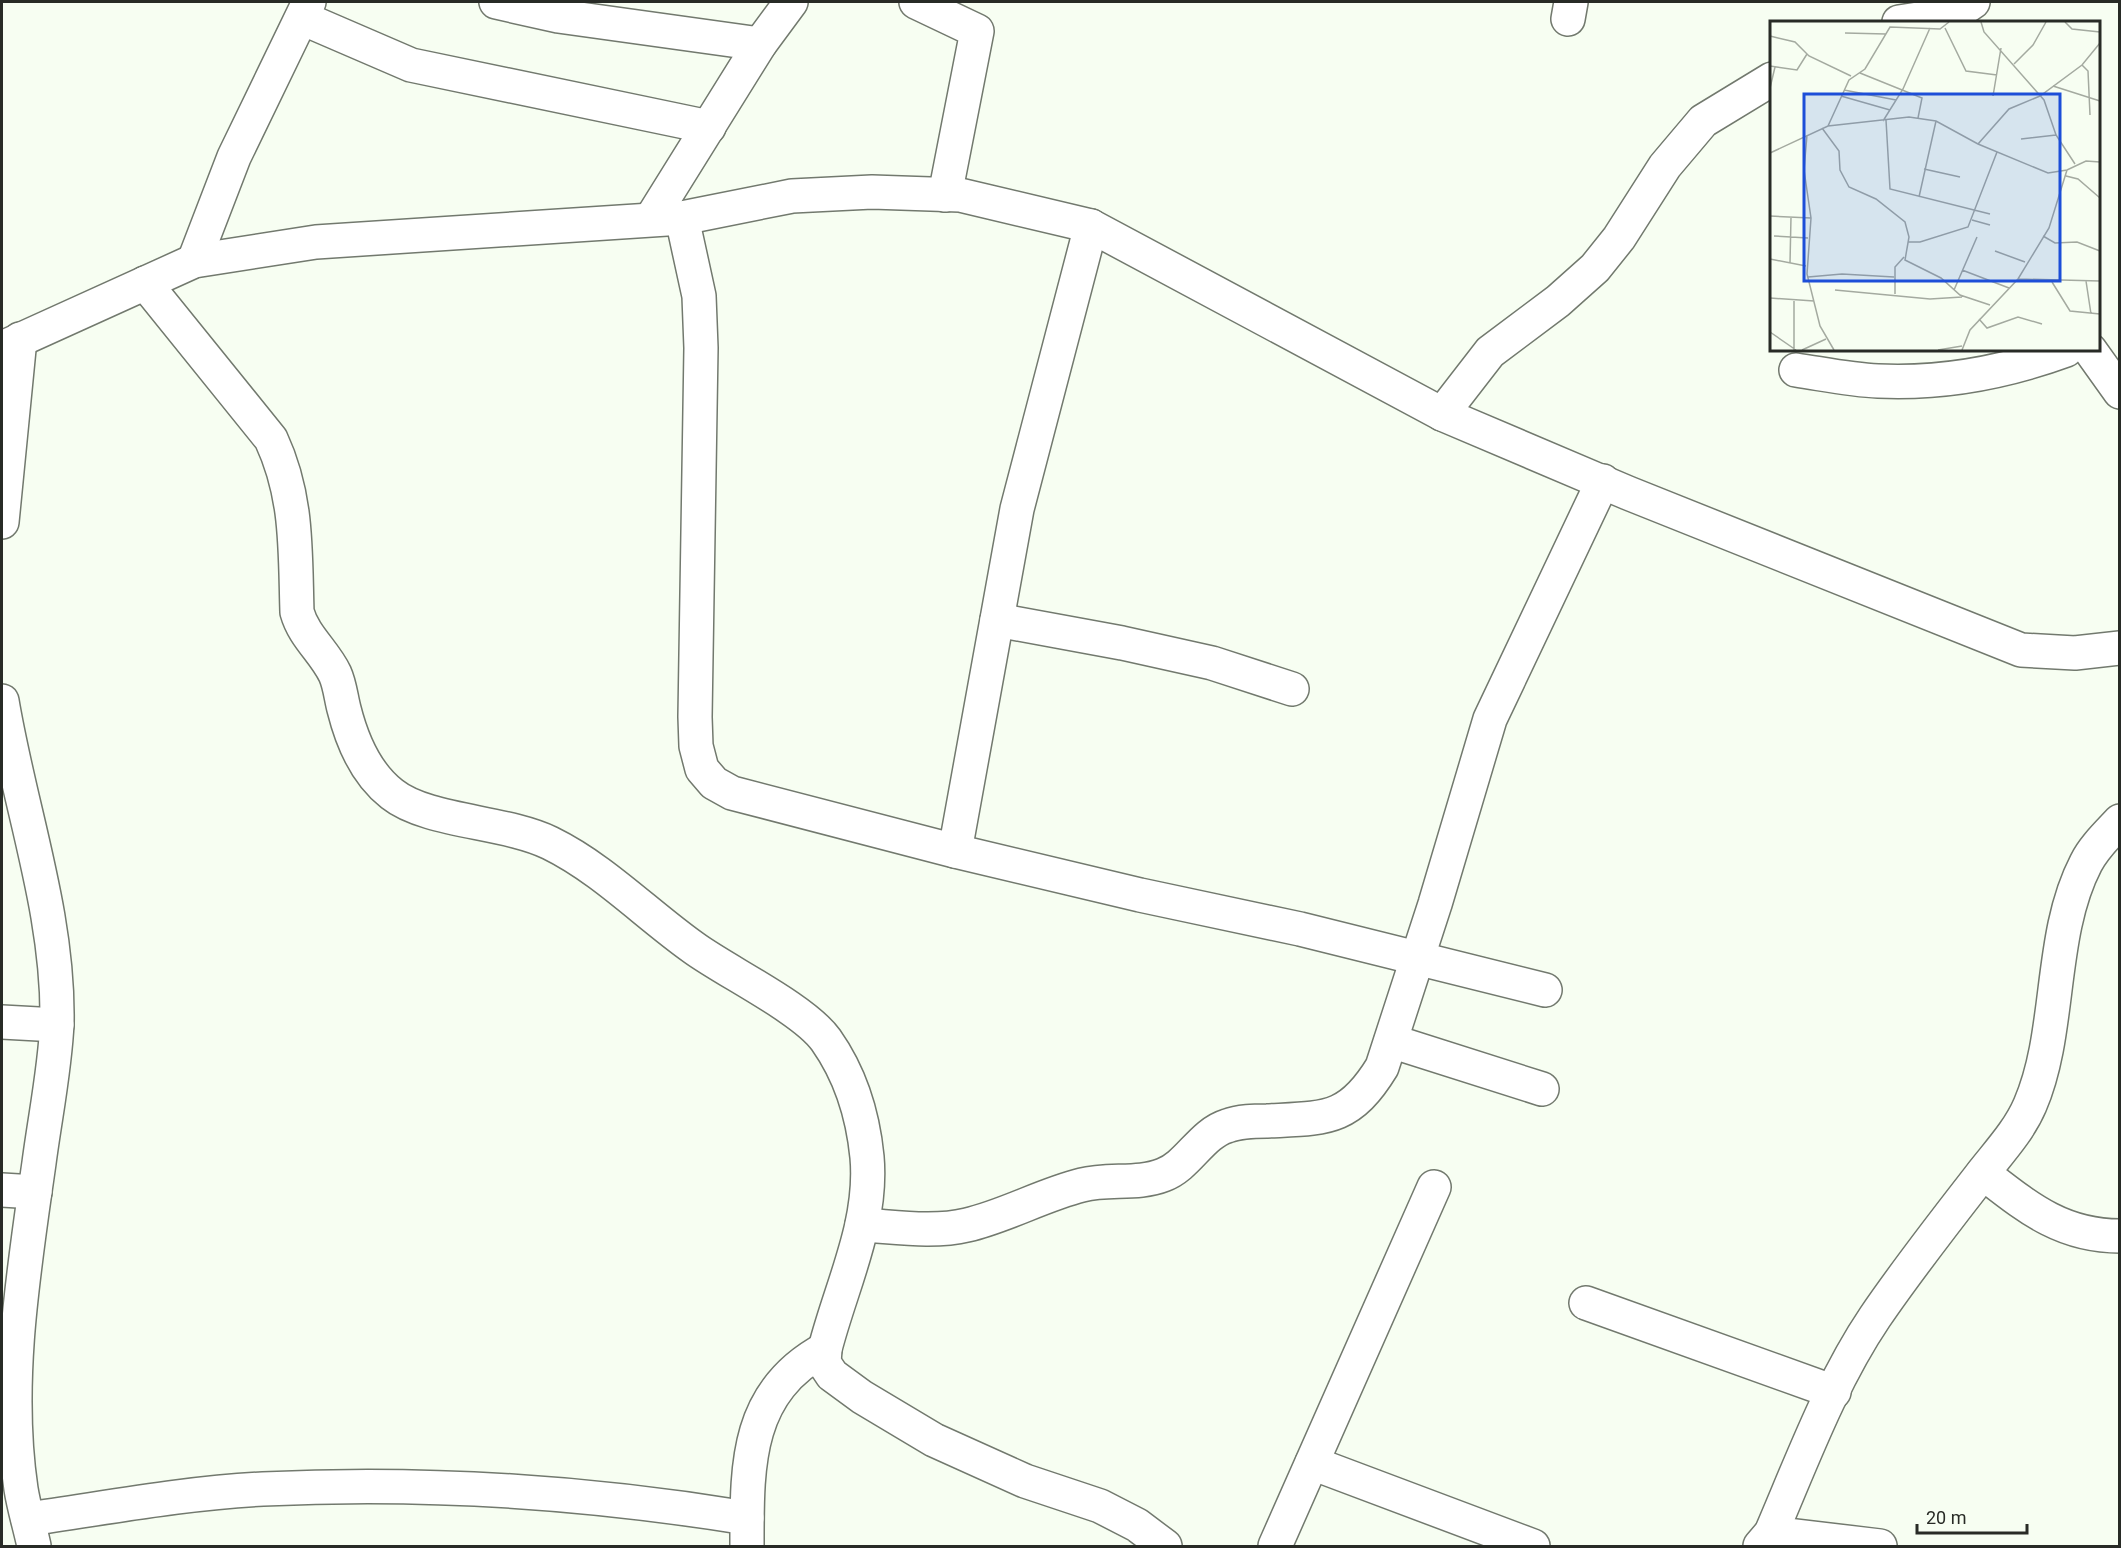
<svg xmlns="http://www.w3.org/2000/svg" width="2121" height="1548" font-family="Roboto,sans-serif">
<rect width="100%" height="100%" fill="#f7fef2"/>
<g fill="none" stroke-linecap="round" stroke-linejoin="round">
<g stroke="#72796e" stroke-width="36">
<g id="street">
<path d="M496,2L558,16L760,44"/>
<path d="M916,2L977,31L945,195"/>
<path d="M302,18L411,65L709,127"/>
<path d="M1568,19L1571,2"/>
<path d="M1899,22L1957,13L1973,2"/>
<path d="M682,218L699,296L701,348L695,717L696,746L702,769L714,783L732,793L955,851L1140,895L1300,929L1545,990"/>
<path d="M651,219L760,44L791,2"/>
<path d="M194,261L234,157L309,2"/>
<path d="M145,283L271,439C298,497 295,550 297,612C304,637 324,651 335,674C340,685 341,698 344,709C352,741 365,773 392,794C427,822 505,821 550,843C603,869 646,914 694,948C727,972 804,1009 826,1040C850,1074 863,1116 867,1157C873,1224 841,1286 825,1349L824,1363L832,1375L862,1397L934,1440L1025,1481L1100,1506L1137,1525L1165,1546"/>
<path d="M2090,350L2120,392"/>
<path d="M1796,370C1823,374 1851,380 1878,381C1942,384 2006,372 2066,350"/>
<path d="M1442,414L1490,352L1558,301L1595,268L1619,238L1665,166L1703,121L1772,79"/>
<path d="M2,522L20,339"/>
<path d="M997,620L1122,643L1212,663L1292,689"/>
<path d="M2,701C20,809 59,913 57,1023C55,1069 45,1117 39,1163C24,1269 5,1382 21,1489C24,1508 30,1527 34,1546"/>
<path d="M955,851L1017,509L1091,226"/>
<path d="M2,1022L57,1025"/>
<path d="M1391,1041L1542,1089"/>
<path d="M1983,1173C2027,1207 2061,1236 2120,1236"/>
<path d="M2,1190L35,1192"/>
<path d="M862,1225C896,1227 934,1233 967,1225C1006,1216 1042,1195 1082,1185C1108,1178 1138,1185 1163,1175C1188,1166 1201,1134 1227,1126C1240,1121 1254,1121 1267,1121C1326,1118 1349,1121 1382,1067L1435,904L1490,719L1603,481"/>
<path d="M1586,1303L1834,1392"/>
<path d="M1312,1463L1533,1546"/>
<path d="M28,1519C106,1508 184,1493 263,1489C425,1481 587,1492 747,1518"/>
<path d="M1771,1533L1880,1546"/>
<path d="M747,1546C747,1466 745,1392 825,1349"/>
<path d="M1275,1546L1434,1187"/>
<path d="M1760,1546L1771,1533C1802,1461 1831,1382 1875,1317C1907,1270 1943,1224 1978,1179C1996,1155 2018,1133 2030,1105C2062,1031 2048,936 2086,863C2094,847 2108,834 2120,821"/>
</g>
</g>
<g stroke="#72796e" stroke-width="36">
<path id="secondary" d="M2,348L194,261L316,242L682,218L792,196L872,192L960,195L1091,226L1442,414L1628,493L2021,650L2075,653L2120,648"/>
</g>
<use href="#street" stroke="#fff" stroke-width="33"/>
<use href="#secondary" stroke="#fff" stroke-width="33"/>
</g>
<g transform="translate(1770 21)">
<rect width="330" height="330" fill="#f7fef2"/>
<path fill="none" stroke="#a4aaa0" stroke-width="1.5" d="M211,1L214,11L274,79L286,114L305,143M295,1L302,8L330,11M175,7L196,50L227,54M75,12L116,13M0,15L25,21L39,35L81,55M244,43L263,24L276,1M312,44L318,50L320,94M0,45L27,49L37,33M90,52L152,77L148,97M283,65L330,80M0,67L5,46M74,69L126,79M71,75L120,89M223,75L231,27M116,99L120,168L220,193M113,100L133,68L160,7M58,105L79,59L95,48L120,6L170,8L179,1M52,107L69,130L70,149L79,166L106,178L135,201L139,216L135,239L171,257L190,274L220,284M37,114L34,149L41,197L37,253L50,305L64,329M251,118L286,114M208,123L239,88L270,75L312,44L330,22M0,132L58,105L139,96L166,100L208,123L278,152L297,149L316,140L330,141M154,148L190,156M296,155L308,158L330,177M149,176L166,100M0,195L41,197M202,199L220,204M4,215L38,217M273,215L285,222L307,221L330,230M138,221H150L198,206L227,131M225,230L255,241M0,238L36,245M20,242L21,196M192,249L239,267M38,256L72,253L124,256M248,258L330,260M316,260L321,293M282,261L300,290L330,293M65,269L160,278L192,276M184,269L207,216M125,273V246L134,236M0,277L44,280M24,280V329M209,298L217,307L248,296L272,303M0,311L26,329M32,329L56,318M168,329L192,325M192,329L200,309L248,258L279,207L297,149"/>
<path fill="#1d4ed8" fill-opacity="0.15" stroke="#1d4ed8" stroke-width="3" d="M34,73H290V260H34Z"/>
<rect width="330" height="330" fill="none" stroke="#282b26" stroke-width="3"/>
</g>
<rect width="2121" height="1548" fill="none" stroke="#282b26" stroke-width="6"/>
<path d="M1917 1524v9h110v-9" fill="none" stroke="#282b26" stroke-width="3"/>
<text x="1926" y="1524" font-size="18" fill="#282b26" stroke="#f7fef2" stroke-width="4.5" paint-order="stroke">20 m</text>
</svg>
